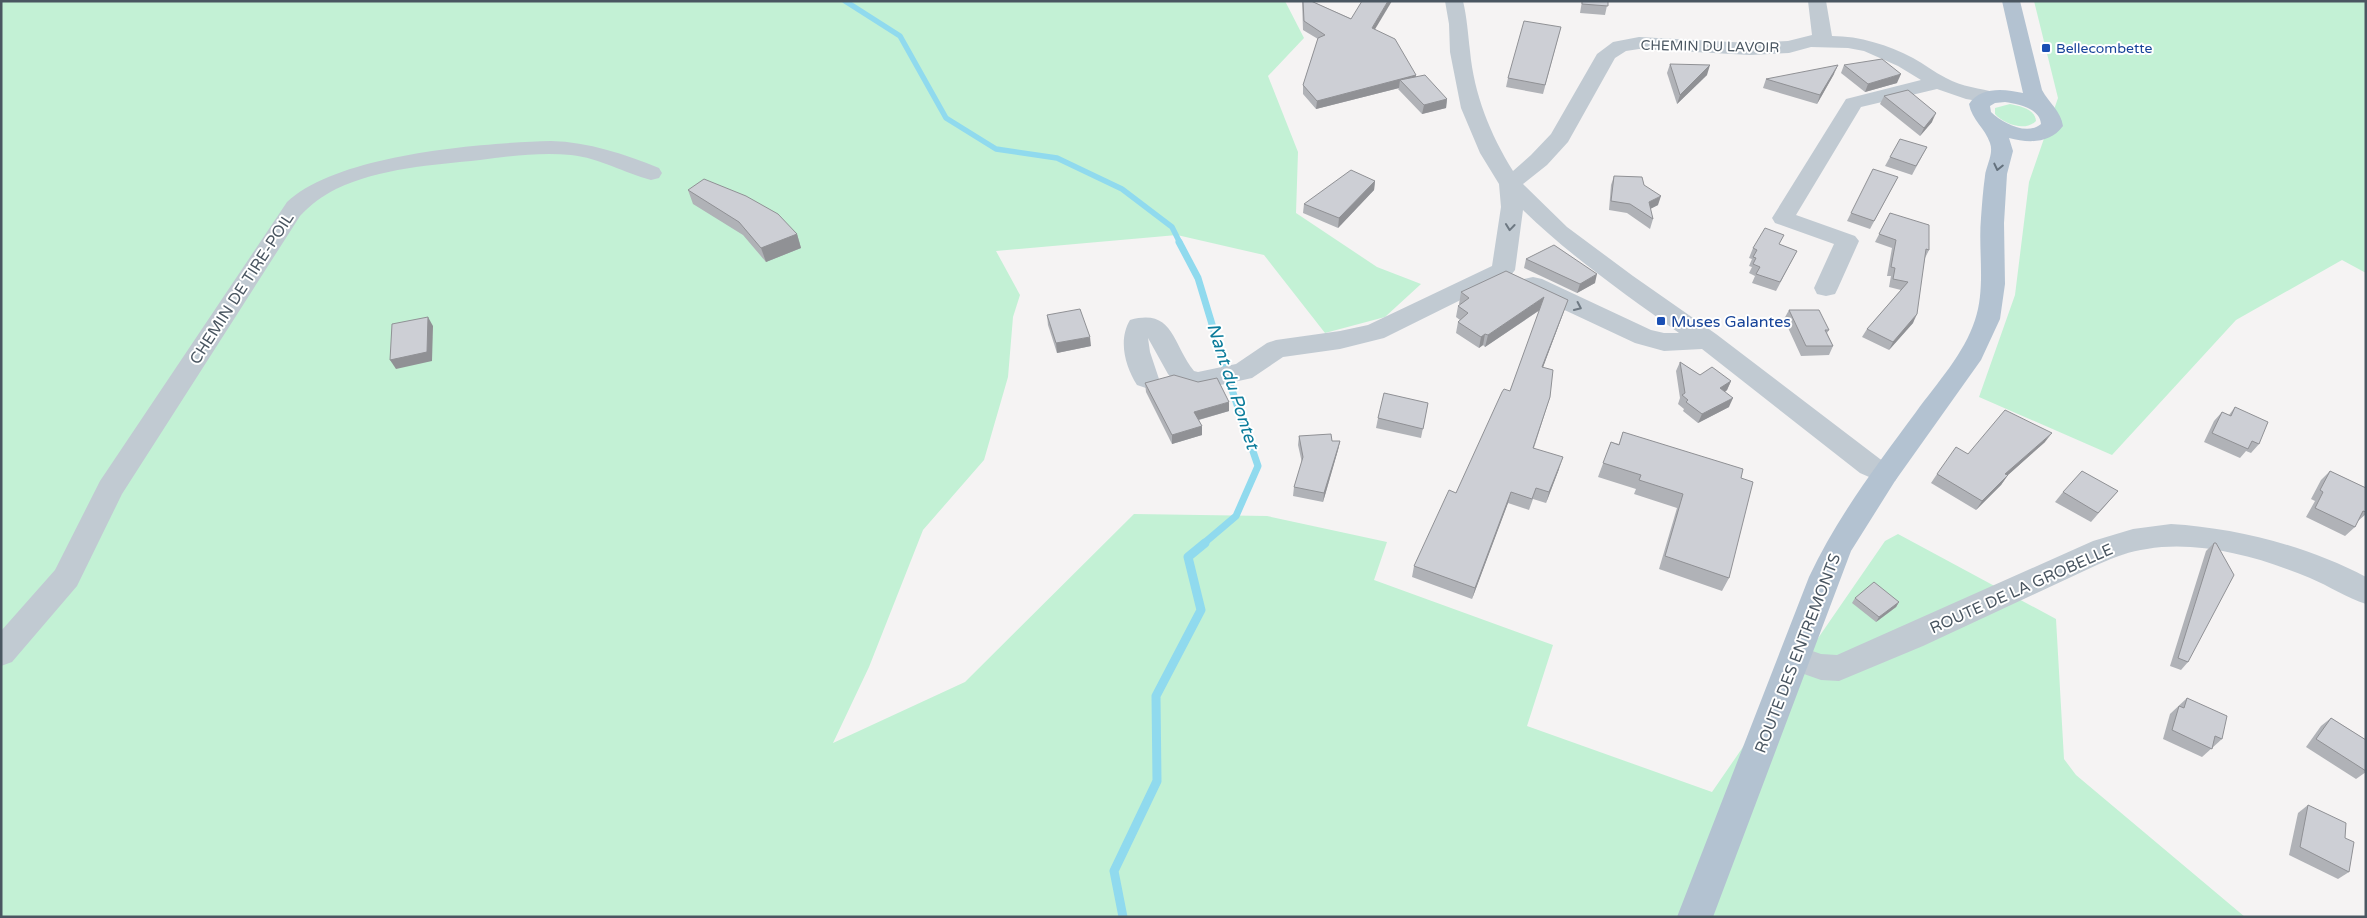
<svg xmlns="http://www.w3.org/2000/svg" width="2367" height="918" font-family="'Varela Round',sans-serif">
<rect width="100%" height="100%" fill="#f5f3f3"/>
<g fill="#c3f1d5">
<path d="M1,1H1285L1304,38L1268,76L1298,152L1296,213L1377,267L1421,284L1385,317L1325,333L1264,255L1177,235L996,251L1020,295L1013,317L1008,377L984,460L923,530L869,667L833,743L965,682L1134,514L1267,516L1387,542L1374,580L1553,645L1527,726L1712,792L1885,541L1898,534L2056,619L2064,759L2076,775L2245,917H1Z"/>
<path d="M2034,1H2366V273L2342,260L2236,320L2112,455L1979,397L2015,295L2029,182L2058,98Z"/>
<path d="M2010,104C2020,106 2035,109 2036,121C2025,132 2004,124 1995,114V108Z"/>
</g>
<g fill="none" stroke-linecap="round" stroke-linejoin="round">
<path stroke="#90daee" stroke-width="5.5" d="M845,1L900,36L946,118L996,149L1057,158L1122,189L1172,227L1180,243"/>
<path stroke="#90daee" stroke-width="7" d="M1179,242L1198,278L1231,387L1258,466L1236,516L1203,544"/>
<path stroke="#90daee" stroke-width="9" d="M1123,917L1114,871L1157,781L1156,696L1201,610L1188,557L1205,543"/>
<g fill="#c1cad2" fill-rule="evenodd">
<path d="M1445,1H1463C1467,18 1468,34 1470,51C1474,94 1490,134 1513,171L1531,155L1551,134L1597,54L1613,42L1639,37L1750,43L1788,41L1812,35L1808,1H1826L1832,36C1860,36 1888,45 1913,58C1924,64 1934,72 1946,78C1962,87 1980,88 1997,93L2000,97L1997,101L1990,103L1966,99L1937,89L1861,107L1796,215L1855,236L1859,241L1838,288L1835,294L1826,296L1817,294L1814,288L1834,244L1775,223L1772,218L1846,99L1921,80L1898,66L1864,51L1848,48L1811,47L1789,53L1750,55L1639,49L1626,51L1615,58L1568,142L1547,165L1523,184L1567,227L1633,276L1716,334L1880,459L1895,467L1899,474L1895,481L1885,484L1860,473L1702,349L1664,351L1635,343L1524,291L1521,285L1524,279L1533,277L1542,279L1651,330L1664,333H1679C1625,294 1570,256 1523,210L1515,270L1511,275L1384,338L1340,349L1283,357L1252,378L1198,390L1177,385L1168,374L1148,338L1150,352L1159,379L1155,385L1146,388L1137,385C1125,366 1118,340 1130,320C1174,308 1172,344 1194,371L1198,372L1236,364L1267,343L1276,340L1340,331L1368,325L1492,266L1501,207L1499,184L1480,153L1461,108L1450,52L1449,24Z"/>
<path d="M551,141C589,142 624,154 659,168L662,173L659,178L651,180C624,173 600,158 571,155C541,152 510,156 480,160C433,165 380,168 336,189C322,196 310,205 300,216L122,494L77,586L12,662L1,666V631L55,570L100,481L287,202C338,154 482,143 551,141Z"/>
<path d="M2171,524C2237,528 2307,546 2366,577V604C2347,598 2329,586 2310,578C2262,558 2200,540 2147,549C2130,551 2115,557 2099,564L1923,646L1839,681L1821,680L1784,667L1779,658L1784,649L1795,645L1821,654L1837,655L2093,541L2133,529Z"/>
</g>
<path fill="#b3c2d1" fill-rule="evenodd" d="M2002,1H2020L2042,90C2049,103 2061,111 2063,126C2050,144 2028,143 2009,138L2013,151L2007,174L2004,223L2005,284L2000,319L1981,360L1895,481L1851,551L1713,917H1677L1809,577C1837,517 1877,465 1916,412C1937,383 1964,354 1975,320C1986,287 1978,251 1981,218C1982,204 1983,190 1985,176C1986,166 1994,154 1990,143C1985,128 1972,120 1969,104C1981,86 2005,89 2023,93ZM2005,102C2018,104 2040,108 2041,124C2027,136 2002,123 1991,112L1990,106L1995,103Z"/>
</g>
<g fill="#b0b2b7">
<path d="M1302,1H1311L1375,29L1416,75V77L1447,99L1446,108L1422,114L1398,89L1399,88L1316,109L1303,94V85L1318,39L1303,30Z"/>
<path d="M1582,1H1608L1605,15L1580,13Z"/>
<path d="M1561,27L1543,94L1506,87L1508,78Z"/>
<path d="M1670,64L1707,75L1677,104L1667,73Z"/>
<path d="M1844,65L1897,83L1865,92L1841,73Z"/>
<path d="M1834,74L1817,104L1763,88L1766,79Z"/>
<path d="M1884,96L1932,122L1920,136L1880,104Z"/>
<path d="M1927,147L1912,175L1885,166L1890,157Z"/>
<path d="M1614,176L1644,185L1658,205L1650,209L1653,219L1650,229L1627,213L1609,210L1611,185Z"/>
<path d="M1898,177L1870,229L1847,221L1851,213Z"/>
<path d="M1375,181L1374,190L1338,228L1303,213L1304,204Z"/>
<path d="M688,190L797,234L801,248L766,262L743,235L693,204Z"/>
<path d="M1890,213L1929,250L1925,258L1913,323L1889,350L1862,337L1867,329L1901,290L1889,287L1891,276H1887L1892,248L1875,242Z"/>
<path d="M1780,245L1797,251L1776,291L1752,283L1755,276L1749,273L1752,267L1749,266L1752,259L1749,258L1753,248Z"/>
<path d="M1526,259L1595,283L1577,293L1524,268Z"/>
<path d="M1461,292L1564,311L1543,367L1550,397L1534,448L1559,469L1546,503L1533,499L1529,510L1508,503L1472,599L1412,577L1414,566L1456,493L1510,391L1540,310L1485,347L1483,345L1479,348L1456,333L1458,322L1460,320L1456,317L1458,306L1460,305L1459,304Z"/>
<path d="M1789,310L1829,330L1827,333L1833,346L1829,355L1801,356L1784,319Z"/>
<path d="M1047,315L1091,346L1057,353L1048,325Z"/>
<path d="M1680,362L1700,375L1731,381L1727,390L1725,392L1729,407L1698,423L1683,411L1684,409L1678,404L1680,398L1676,371Z"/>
<path d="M1145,383L1229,411L1199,420L1202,435L1172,444L1146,392Z"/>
<path d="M1428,403L1421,438L1376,428L1378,418Z"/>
<path d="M2235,407L2259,444L2251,453L2246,451L2240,458L2204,442L2214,421L2222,412L2229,415Z"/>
<path d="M1623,432L1741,478L1729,578L1722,591L1659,569L1677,508L1634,494L1636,489L1598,477L1611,442L1619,444Z"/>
<path d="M1299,436L1332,441H1340L1338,450L1323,502L1293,496L1294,487L1302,463L1298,445Z"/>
<path d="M2045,442L2008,475L2001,485L1976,510L1931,483L1937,474L1968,454Z"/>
<path d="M2330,471L2366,488V514L2358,521L2355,527L2345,536L2306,517L2315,501L2311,499L2321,480Z"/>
<path d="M2118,491L2091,522L2055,502L2063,492Z"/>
<path d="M2214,543L2188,662L2181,670L2170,666L2206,551Z"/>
<path d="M1855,598L1899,602L1896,607L1876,622L1852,603Z"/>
<path d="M2187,698L2222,739L2202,757L2163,739L2170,714Z"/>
<path d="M2331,718L2366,740V772L2356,779L2306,747L2321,726Z"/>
<path d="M2308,805L2349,872L2338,879L2289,855L2298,813Z"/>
</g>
<g fill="#909195">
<path d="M1388,1H1392L1371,36L1372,28Z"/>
<path d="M1710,65L1707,75L1677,104L1680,95Z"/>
<path d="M1838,65L1834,74L1817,104L1820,95Z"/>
<path d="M1901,74L1897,83L1865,92L1868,84Z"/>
<path d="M1416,75L1415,84L1400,80L1399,88L1316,109L1317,101Z"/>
<path d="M1447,99L1446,108L1422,114L1424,105Z"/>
<path d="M1936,113L1932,122L1920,136L1924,128Z"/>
<path d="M1375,181L1374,190L1338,228L1339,218Z"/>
<path d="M1661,196L1658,205L1646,211L1649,202Z"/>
<path d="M797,234L801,248L766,262L761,248Z"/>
<path d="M1597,274L1595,283L1577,293L1580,284Z"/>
<path d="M1544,297L1541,309L1485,347L1488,335Z"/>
<path d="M1568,300L1564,311L1539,378L1542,367Z"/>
<path d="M1917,314L1913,323L1889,350L1893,342Z"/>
<path d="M428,317L433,326L432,361L396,369L390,360Z"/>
<path d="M1485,334L1483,345L1479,348L1481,337Z"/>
<path d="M1090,337L1091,346L1057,353L1056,343Z"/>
<path d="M1731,381L1727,390L1716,398L1720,388Z"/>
<path d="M1733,398L1729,407L1698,423L1702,414Z"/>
<path d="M1229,402V411L1194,421V412Z"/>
<path d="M1202,426V435L1172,444V435Z"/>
<path d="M2052,433L2045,442L1999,483L2005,474Z"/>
<path d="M1340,441L1338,450L1323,502L1324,493Z"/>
<path d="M1563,457L1559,469L1546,503L1549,492Z"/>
<path d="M2008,475L2001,485L1976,510L1982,501Z"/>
<path d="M1511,492L1508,503L1472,599L1475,588Z"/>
<path d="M1899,602L1896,607L1876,622L1879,617Z"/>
</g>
<g fill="#cdcfd5" stroke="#909195">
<path d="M1303,1H1311L1351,19L1362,1H1388L1372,28L1395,39L1416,75L1317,101L1303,85L1318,38L1325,35L1304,21Z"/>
<path d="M1582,1H1608V6L1582,4Z"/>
<path d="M1524,21L1561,27L1545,85L1508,78Z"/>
<path d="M1882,59L1901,74L1868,84L1844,65Z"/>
<path d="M1670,64L1710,65L1680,95Z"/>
<path d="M1838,65L1820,95L1766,79Z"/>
<path d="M1425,75L1447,99L1424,105L1400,80Z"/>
<path d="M1908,90L1936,113L1924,128L1884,96Z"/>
<path d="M1900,139L1927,147L1916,166L1890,157Z"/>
<path d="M1873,169L1898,177L1874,221L1851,213Z"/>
<path d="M1351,170L1375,181L1339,218L1304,204Z"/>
<path d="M1614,176L1642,177L1644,185L1661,196L1649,202L1653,219L1630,204L1611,201Z"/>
<path d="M704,179L746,196L778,214L797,234L761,248L739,222L688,190Z"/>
<path d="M1890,213L1929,225V250L1926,249L1917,314L1893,342L1867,329L1908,282L1893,279L1895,268L1891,267L1896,240L1879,234Z"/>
<path d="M1765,228L1784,235L1779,244L1797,251L1780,282L1756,274L1760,267L1753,264L1756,258L1753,257L1757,250L1753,248Z"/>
<path d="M1554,245L1597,274L1580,284L1526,259Z"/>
<path d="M1506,271L1568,300L1542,367L1553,370L1550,397L1533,448L1563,457L1549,492L1536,488L1532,499L1511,492L1475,588L1414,566L1449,490L1456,493L1502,392L1504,389L1510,391L1544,297L1488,335L1485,334L1481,337L1458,322L1468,313L1458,306L1469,298L1461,292Z"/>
<path d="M1080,309L1090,337L1056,343L1047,315Z"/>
<path d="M1789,310H1819L1829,330H1825L1833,346H1806Z"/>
<path d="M428,317L427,352L390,360L392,324Z"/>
<path d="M1680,362L1700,375L1712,367L1731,381L1720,388L1733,398L1702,414L1686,402L1688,400L1682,395L1685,393Z"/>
<path d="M1174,375L1198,382L1217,378L1229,402L1194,412L1202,426L1172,435L1145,383Z"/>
<path d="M1384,393L1428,403L1423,429L1378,418Z"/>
<path d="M2235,407L2268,422L2259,444L2252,441L2248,449L2212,433L2222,412L2231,416Z"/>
<path d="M2005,410L2052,433L2005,474L2008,475L1982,501L1937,474L1956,447L1968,454Z"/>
<path d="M1623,432L1743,469L1741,478L1753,482L1729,578L1665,556L1683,494L1639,480L1641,475L1603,463L1611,442L1619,445Z"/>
<path d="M1331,434L1332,441H1340L1324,493L1294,487L1303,457L1299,436Z"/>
<path d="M2082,471L2118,491L2098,513L2063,492Z"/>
<path d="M2330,471L2366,488V512L2363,511L2355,527L2315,508L2323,492L2320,490Z"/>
<path d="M2214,543H2216L2234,575L2188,662L2178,658Z"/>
<path d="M1874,582L1899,602L1879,617L1855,598Z"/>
<path d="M2187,698L2227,716L2222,739L2215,736L2212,749L2172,730L2179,706L2184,708Z"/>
<path d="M2331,718L2366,740V771L2316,739Z"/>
<path d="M2308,805L2346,823L2345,838L2354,842L2349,872L2300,847Z"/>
</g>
<defs><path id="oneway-chevron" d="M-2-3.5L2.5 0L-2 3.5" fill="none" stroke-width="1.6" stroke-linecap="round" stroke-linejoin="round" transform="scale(1.25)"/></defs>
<use stroke="#64717d" href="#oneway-chevron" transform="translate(1998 167) rotate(103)"/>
<g stroke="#6e7983">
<use href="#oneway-chevron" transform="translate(1510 227) rotate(96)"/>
<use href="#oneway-chevron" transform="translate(1578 307) rotate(25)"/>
</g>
<g fill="#1a4fb4" stroke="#fff" stroke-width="2">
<rect x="2041" y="43" width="10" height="10" rx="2.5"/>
<rect x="1656" y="316" width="10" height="10" rx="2.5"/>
</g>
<g text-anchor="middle" stroke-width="4" stroke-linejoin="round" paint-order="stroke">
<g font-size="14" fill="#4a5661" stroke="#fff">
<text transform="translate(1710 46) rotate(1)" y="5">CHEMIN DU LAVOIR</text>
</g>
<g font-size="14" fill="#164399" stroke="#fff" text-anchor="start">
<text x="2056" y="53">Bellecombette</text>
</g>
<g font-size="16" fill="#4a5661" stroke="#fff">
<text transform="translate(241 288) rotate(-57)" y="6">CHEMIN DE TIRE-POIL</text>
<text transform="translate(2021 588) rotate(-24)" y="6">ROUTE DE LA GROBELLE</text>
<text transform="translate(1797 653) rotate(-69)" y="6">ROUTE DES ENTREMONTS</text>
</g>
<g font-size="16" fill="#164399" stroke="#fff" text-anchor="start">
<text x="1671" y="327">Muses Galantes</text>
</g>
<g font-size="18" font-style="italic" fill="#0c7c9b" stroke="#fff">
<text transform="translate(1233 386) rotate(72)" y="6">Nant du Pontet</text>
</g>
</g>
<rect width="2367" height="918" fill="none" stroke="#4a5661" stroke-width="5"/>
</svg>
